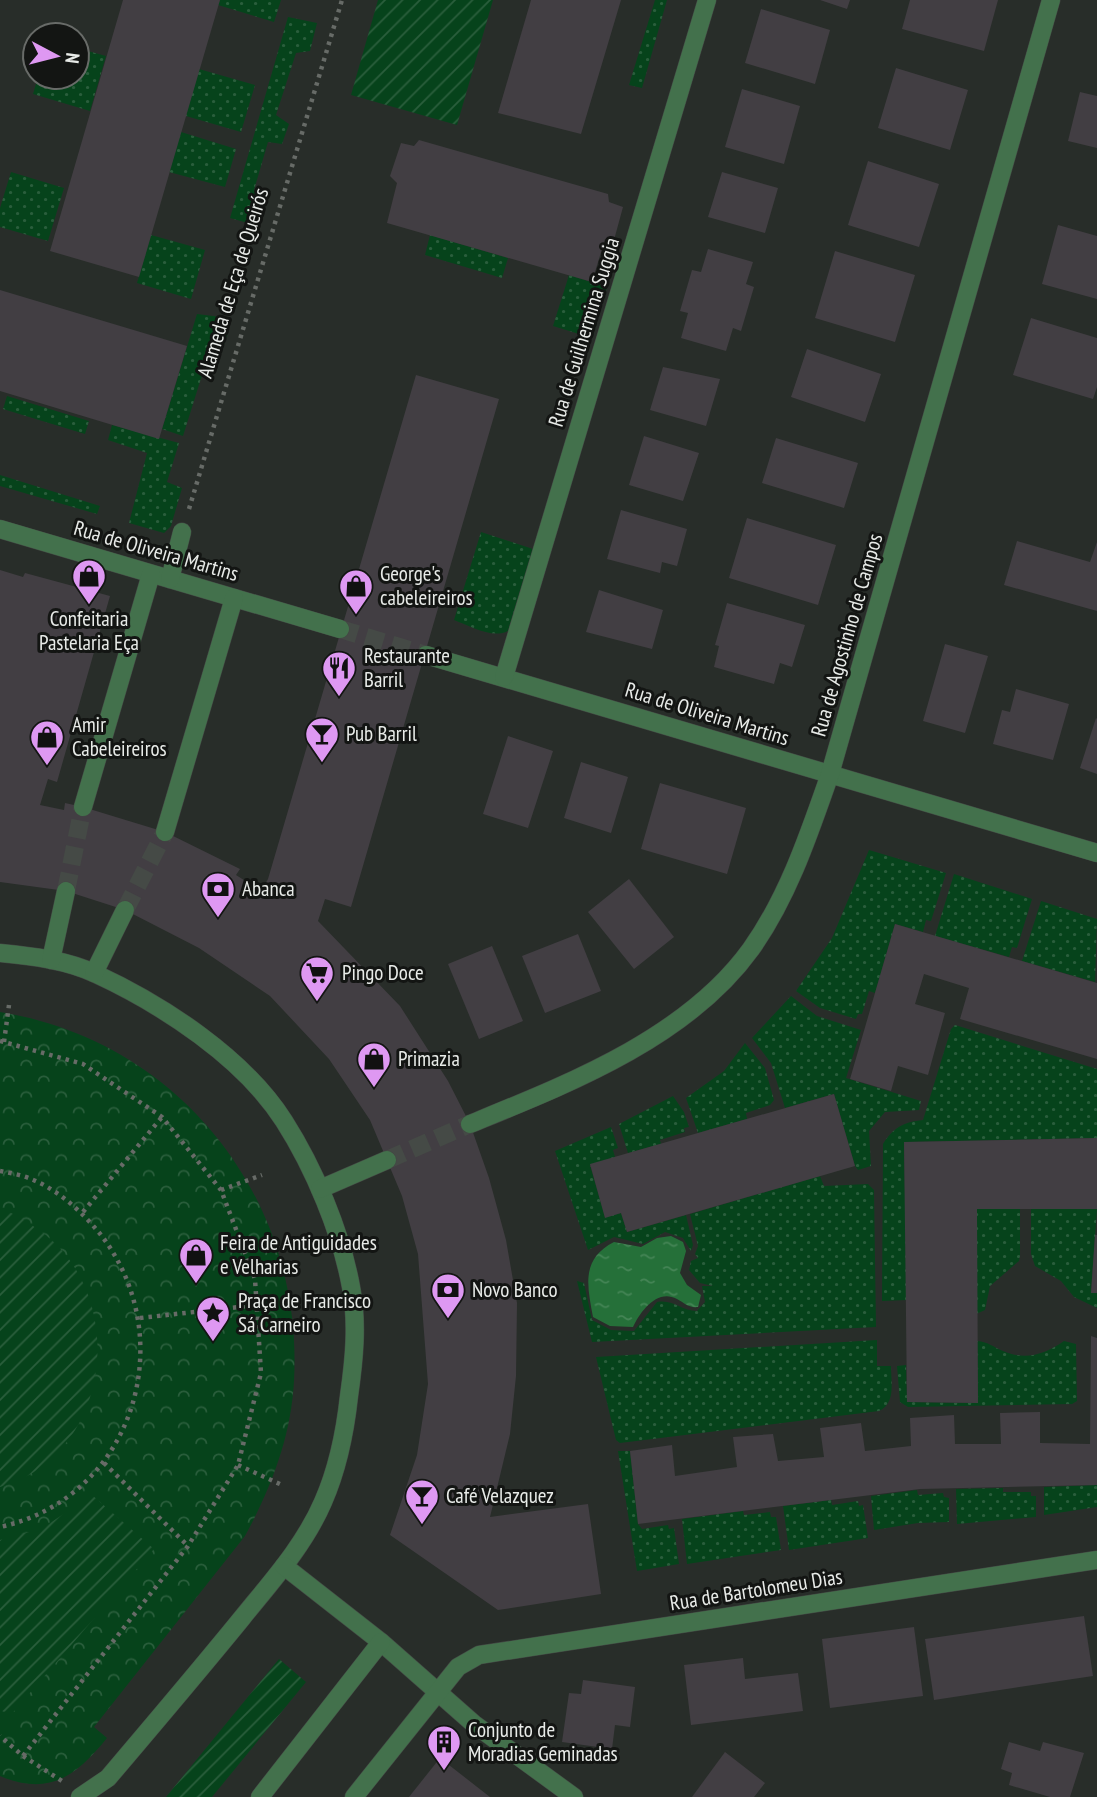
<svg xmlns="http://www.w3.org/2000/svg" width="1097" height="1797" font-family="'PT Sans Narrow',sans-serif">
<defs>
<pattern id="grass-dots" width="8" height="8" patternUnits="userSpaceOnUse" patternTransform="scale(1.75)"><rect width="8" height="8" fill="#06431b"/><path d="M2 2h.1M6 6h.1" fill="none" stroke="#2a5e3c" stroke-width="1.8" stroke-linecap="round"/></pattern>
<pattern id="park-crowns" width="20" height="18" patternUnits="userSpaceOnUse" patternTransform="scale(1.75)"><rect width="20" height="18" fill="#06431b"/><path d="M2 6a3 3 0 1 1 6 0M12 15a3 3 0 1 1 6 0" fill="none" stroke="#2a5e3c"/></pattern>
<pattern id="garden-furrows" width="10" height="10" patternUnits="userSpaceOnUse" patternTransform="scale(1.75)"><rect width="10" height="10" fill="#06431b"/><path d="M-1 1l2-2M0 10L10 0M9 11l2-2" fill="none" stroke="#2a5e3c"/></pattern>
<pattern id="water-ripples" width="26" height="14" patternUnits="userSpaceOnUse" patternTransform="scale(1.75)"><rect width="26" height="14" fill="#257039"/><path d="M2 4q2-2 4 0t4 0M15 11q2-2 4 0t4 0" fill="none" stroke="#458556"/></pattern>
</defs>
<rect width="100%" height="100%" fill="#282d29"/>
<g fill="url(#grass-dots)">
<path d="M220,0H281L274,22L218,5Z"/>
<path d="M655,0H667L642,88L629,85Z"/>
<path d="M288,17L317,23L310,51L296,53L276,115L289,124L282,144L268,142L254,190L268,197L259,226L230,218Z"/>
<path d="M77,48L106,56L90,111L33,94L38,77H77Z"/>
<path d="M199,69L255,85L241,132L186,116Z"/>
<path d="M181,132L236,149L225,187L169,172Z"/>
<path d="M11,172L64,188L48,241L0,227V208Z"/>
<path d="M151,235L205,250L191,299L137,283Z"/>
<path d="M430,235L508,258L502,278L425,255Z"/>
<path d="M569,275L607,287L592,338L553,326Z"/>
<path d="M197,314L221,317L229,329L215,372H203L183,436L162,429Z"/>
<path d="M7,396L89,421L85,434L3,409Z"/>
<path d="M112,425L179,443L167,482L182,488L171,526L164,533L129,523L147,453L108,440Z"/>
<path d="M0,475L100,506L97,514L0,486Z"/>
<path d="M481,532L533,549L508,631C492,639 470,626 454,620Z"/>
<path d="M869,850L946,873L931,921L926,920L923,932L895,924L875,993L869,991L862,1014H858L856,1019L820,1008L796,991L832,938Z"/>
<path d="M954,874L1032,899L1017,948L1012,947L1009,957L935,936Z"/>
<path d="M1041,901L1097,919L1095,982L1022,961Z"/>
<path d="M791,996L817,1016L861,1030L846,1078L921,1101L919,1110L885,1112L869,1131L871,1166L858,1170L855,1166L834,1094L785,1108L771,1063L752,1038Z"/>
<path d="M955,1025L1097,1069V1138L904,1142L907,1300L882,1301L883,1144C893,1128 903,1122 923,1120L951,1029Z"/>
<path d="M745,1043L765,1068L774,1100L770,1105L746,1113L747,1119L698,1133L686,1098L724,1071Z"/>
<path d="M673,1096L684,1112L689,1127L684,1128L685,1132L660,1140L661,1144L628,1153L619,1124Z"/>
<path d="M611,1127L618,1148L613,1150L615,1157L590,1165L605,1217L621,1213L627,1232L686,1215L693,1245L691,1251L683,1238L665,1232L643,1244L614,1237L588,1250L555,1151Z"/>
<path d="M820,1176L824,1186L868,1184L874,1190L876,1327L592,1342L577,1281L584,1283L592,1320L611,1330L634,1331L657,1302C674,1299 681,1311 697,1311L705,1302L702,1286H713L700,1283L689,1270L691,1261L698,1258L695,1254L698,1246L690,1214Z"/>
<path d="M977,1209H1020V1256L1019,1261L990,1286L985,1310L976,1314Z"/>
<path d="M1031,1209H1097L1091,1292L1097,1293V1308L1074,1297L1061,1281L1035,1266L1031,1254Z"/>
<path d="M877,1340V1366H891C891,1382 896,1403 879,1411L620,1443L616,1440L596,1357Z"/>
<path d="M977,1341C989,1342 993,1347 1003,1351C1026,1361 1045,1354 1064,1341L1076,1344L1077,1401L1072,1404L908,1407L900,1402L897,1366L906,1365L907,1402L978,1403Z"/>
<path d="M618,1451H630L638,1524L642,1529L668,1525L669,1529L674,1528L679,1564L637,1571Z"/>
<path d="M1097,1485V1507L1044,1515V1487Z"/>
<path d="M1003,1488V1492H1031V1496H1036V1517L957,1524L956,1489Z"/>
<path d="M917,1490L918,1495L943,1493L944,1497L949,1498V1522L918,1523L874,1530L871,1496Z"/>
<path d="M831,1500L832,1505L858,1501L859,1506L863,1505L868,1538L789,1550L783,1506Z"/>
<path d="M743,1511L744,1515L770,1512L771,1517H776L781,1550L687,1564L682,1519Z"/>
</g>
<path fill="url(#park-crowns)" d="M0,1012C180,1041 304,1199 294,1381C291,1437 271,1488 245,1536L94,1727L107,1738C77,1775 50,1797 0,1776Z"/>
<g fill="url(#garden-furrows)">
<path d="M378,0H493L457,125L351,95Z"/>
<path d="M0,1209C12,1212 22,1219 33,1226C132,1288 114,1456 0,1487Z"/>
<path d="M92,1495L154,1549L10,1716L0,1708V1540L41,1529Z"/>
<path d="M279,1659L306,1682L212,1797H166Z"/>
</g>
<path fill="url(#water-ripples)" d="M671,1236L683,1242L686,1251L680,1273L687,1285L701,1295L698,1307C688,1308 685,1303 677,1299C657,1288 640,1312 633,1327L610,1326L593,1317C587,1285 581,1259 614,1242L641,1247L657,1238Z"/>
<g fill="#423e43">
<path d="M123,0H220L139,277L50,251Z"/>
<path d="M531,0H621L581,134L498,113Z"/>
<path d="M820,0H850L847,9Z"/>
<path d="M910,0H998L984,51L902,29Z"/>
<path d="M761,9L830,30L815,84L745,63Z"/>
<path d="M896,68L968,90L950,150L878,128Z"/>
<path d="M742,89L800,106L784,164L725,147Z"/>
<path d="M1080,92L1097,96V148L1068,141Z"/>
<path d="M419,140L608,194L609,202L623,207L614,240L605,239L592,282L387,223L397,183L390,176L401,143L414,146Z"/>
<path d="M868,161L939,184L919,247L848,225Z"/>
<path d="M722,172L778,188L765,233L708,217Z"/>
<path d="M1058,225L1097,236V299L1042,284Z"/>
<path d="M708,249L753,262L746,284L754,287L741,331L733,328L726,351L681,338L688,313L680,311L692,270L701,272Z"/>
<path d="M835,251L915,275L895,342L815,318Z"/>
<path d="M0,290L187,346L159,439L0,391Z"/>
<path d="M1031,318L1097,338V387L1093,399L1013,375Z"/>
<path d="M807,349L881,374L865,422L791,397Z"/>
<path d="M663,367L720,379L706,426L650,410Z"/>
<path d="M416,375L499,399L351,907L325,899L318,921L400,1006L448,1081L470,1124L489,1178L506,1240L517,1303L516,1376L510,1434L490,1517L588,1504L601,1594L498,1610L390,1535L417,1455L428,1384L418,1254L402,1196L370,1120L329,1059L270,996L199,948L125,910L66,891L0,882V570L23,577L25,573L110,596L57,782L48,779L40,805L64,810L65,803L83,807L165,832L240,869L236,875L261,891L268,879Z"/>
<path d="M644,436L699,453L683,501L629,485Z"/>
<path d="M776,438L858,463L844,508L762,483Z"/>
<path d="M621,510L687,529L677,566L662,562L660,573L607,559Z"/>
<path d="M747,518L836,545L818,605L729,578Z"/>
<path d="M1017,541L1090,562L1097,542V611L1004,585Z"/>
<path d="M599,590L663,610L652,649L586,632Z"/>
<path d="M727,603L805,625L792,667L780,663L774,684L714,667L719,646L715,645Z"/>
<path d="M945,644L988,656L965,733L923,721Z"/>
<path d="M1016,689L1069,704L1053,760L993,744L1002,710L1010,712Z"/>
<path d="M1096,718L1097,719V774L1080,768Z"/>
<path d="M508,736L553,751L528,828L483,814Z"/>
<path d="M581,762L628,777L611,833L564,818Z"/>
<path d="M660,783L746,808L727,874L641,849Z"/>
<path d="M629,879L674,937L634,969L588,912Z"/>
<path d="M895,924L1097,983V1059L960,1019L969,988L924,974L915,1004L945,1013L928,1075L898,1066L891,1091L850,1079Z"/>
<path d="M578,934L601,991L545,1013L522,956Z"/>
<path d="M492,946L523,1021L479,1039L448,964Z"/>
<path d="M834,1094L855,1166L627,1232L621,1213L605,1218L590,1164Z"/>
<path d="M1097,1138V1209H977L978,1403L907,1402L904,1142Z"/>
<path d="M1095,1235H1097V1293H1091Z"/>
<path d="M1091,1336L1097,1338V1485L920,1489L638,1524L630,1451L672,1445L675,1476L737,1467L733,1437L773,1434L778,1461L824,1457L820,1428L861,1423L865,1451L911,1446L910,1418L954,1415L955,1444H1001L1000,1413L1040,1412V1443L1090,1444Z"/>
<path d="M1084,1616L1093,1676L934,1700L925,1639Z"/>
<path d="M914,1627L923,1696L830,1708L822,1639Z"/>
<path d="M743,1658L745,1679L798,1673L803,1711L691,1725L684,1665Z"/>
<path d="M583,1680L635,1687L630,1727L615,1725L612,1749L562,1742L569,1693L581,1694Z"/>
<path d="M1009,1742L1040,1751L1043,1742L1084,1753L1070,1797H1050L1009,1785L1012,1773L1001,1769Z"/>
<path d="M725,1752L765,1783L754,1797H692Z"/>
<path d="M440,1758L490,1797H409Z"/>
</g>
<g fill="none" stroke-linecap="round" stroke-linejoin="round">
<g stroke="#454a46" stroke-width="18" stroke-dasharray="18 9" stroke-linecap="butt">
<path d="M340,629L426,655"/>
<path d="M66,891L83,807"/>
<path d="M125,910L165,832"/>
<path d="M387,1160L470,1124"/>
</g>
<g stroke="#434844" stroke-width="19">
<g id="minor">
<path d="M0,529L340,629"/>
<path d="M170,579L182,532"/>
<path d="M426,655L1097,853"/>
<path d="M504,677L707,0"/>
<path d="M83,807L151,574"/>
<path d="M165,832L234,598"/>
<path d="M0,953C31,956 67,960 96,974C163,1005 244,1058 284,1121C314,1168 341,1232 351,1287C358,1323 354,1361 349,1396C345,1433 338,1468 323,1502C304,1546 271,1582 242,1618C198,1672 153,1725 108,1778L80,1797"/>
<path d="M51,960L66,891"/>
<path d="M94,973L125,910"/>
<path d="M470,1124C568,1084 687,1038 751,949C788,897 809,834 830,774L1051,0"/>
<path d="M320,1189L387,1160"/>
<path d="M284,1566L381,1642L474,1724L574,1797"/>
<path d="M260,1797L381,1642"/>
<path d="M354,1797L458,1667L479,1655L1097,1560"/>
</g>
</g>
<g stroke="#676b67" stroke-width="4.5" stroke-dasharray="3.5 5" stroke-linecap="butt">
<path d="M189,509L342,0"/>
<path d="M0,1041L83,1064L162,1117L221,1190L255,1279L261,1373L238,1465L188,1546L23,1756L0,1736"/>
<path d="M4,1042L9,1005"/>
<path d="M0,1171C10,1173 22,1175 31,1179C59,1190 83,1213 101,1235C182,1340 133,1498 0,1527"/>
<path d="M221,1190L262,1175"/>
<path d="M83,1212L162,1117"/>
<path d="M140,1318L257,1305"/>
<path d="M104,1463L188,1546"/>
<path d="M238,1465L282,1485"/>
<path d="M23,1756L62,1781"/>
</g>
<use href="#minor" stroke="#43714c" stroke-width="18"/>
</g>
<defs>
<g id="shop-pin" transform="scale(1.75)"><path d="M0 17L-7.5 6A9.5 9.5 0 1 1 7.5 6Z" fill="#de98f2" stroke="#131513"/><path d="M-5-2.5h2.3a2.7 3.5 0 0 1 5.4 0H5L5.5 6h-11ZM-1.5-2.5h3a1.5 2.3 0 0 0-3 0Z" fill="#111"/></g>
<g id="restaurant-pin" transform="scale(1.75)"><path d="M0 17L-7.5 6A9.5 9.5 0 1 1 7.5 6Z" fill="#de98f2" stroke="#131513"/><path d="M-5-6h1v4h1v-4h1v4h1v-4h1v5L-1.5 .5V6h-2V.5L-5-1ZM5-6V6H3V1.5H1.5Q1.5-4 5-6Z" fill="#111"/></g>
<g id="bar-pin" transform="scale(1.75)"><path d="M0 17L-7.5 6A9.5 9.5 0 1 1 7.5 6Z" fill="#de98f2" stroke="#131513"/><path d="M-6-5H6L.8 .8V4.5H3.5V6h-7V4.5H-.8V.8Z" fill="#111"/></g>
<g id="bank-pin" transform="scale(1.75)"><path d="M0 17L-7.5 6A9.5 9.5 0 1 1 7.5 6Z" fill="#de98f2" stroke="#131513"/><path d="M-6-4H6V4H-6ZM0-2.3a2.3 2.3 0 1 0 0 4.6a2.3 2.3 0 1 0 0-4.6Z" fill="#111"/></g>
<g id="supermarket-pin" transform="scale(1.75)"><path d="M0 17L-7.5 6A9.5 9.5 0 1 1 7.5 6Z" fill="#de98f2" stroke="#131513"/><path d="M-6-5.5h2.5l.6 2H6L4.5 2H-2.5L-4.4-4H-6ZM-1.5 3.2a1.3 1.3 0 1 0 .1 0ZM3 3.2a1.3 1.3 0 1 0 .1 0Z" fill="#111"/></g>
<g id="sight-pin" transform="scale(1.75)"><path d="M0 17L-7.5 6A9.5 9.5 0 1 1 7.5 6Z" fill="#de98f2" stroke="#131513"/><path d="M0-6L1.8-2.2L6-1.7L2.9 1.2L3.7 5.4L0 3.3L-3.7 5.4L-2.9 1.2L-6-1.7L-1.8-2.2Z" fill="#111"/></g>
<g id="building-pin" transform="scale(1.75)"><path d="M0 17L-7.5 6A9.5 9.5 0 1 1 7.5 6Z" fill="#de98f2" stroke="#131513"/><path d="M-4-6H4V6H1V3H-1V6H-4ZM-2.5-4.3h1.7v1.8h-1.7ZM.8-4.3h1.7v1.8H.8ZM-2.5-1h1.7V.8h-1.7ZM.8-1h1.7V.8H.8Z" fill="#111"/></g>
</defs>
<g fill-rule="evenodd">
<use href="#shop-pin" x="89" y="576"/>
<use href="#shop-pin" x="356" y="586"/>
<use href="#restaurant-pin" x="339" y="668"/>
<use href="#bar-pin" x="322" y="734"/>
<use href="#shop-pin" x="47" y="737"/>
<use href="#bank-pin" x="218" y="889"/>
<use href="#supermarket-pin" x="317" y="973"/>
<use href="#shop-pin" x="374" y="1059"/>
<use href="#shop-pin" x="196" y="1255"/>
<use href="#bank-pin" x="448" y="1290"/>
<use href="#sight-pin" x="213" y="1313"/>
<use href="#bar-pin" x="422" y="1496"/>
<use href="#building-pin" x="444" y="1742"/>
</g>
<g text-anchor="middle" stroke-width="6" stroke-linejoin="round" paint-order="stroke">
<g font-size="21" fill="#e8ebe8" stroke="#131513">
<text transform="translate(233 283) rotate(-73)" y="7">Alameda de Eça de Queirós</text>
<text transform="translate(584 332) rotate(-73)" y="7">Rua de Guilhermina Suggia</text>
<text transform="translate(156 551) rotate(16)" y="7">Rua de Oliveira Martins</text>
<text transform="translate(847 635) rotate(-74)" y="7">Rua de Agostinho de Campos</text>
<text transform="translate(707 714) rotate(17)" y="7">Rua de Oliveira Martins</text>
<text transform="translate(756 1590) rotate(-9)" y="7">Rua de Bartolomeu Dias</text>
</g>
<g font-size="21" fill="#e8ebe8" stroke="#131513" text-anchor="start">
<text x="380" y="581">George's<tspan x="380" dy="24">cabeleireiros</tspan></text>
<text x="89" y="626" text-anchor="middle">Confeitaria<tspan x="89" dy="24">Pastelaria Eça</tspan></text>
<text x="364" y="663">Restaurante<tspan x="364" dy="24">Barril</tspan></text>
<text x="72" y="732">Amir<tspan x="72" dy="24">Cabeleireiros</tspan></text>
<text x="346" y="741">Pub Barril</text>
<text x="242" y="896">Abanca</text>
<text x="342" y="980">Pingo Doce</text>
<text x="398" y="1066">Primazia</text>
<text x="220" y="1250">Feira de Antiguidades<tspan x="220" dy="24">e Velharias</tspan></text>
<text x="472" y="1297">Novo Banco</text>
<text x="238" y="1308">Praça de Francisco<tspan x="238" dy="24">Sá Carneiro</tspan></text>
<text x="446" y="1503">Café Velazquez</text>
<text x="468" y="1737">Conjunto de<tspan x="468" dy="24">Moradias Geminadas</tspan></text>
</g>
</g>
<g transform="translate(56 56) rotate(97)"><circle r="33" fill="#131513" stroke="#686b68" stroke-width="2"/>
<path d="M0-5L12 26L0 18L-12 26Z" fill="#de98f2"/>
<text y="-10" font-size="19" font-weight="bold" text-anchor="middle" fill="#e8ebe8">N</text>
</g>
</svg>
